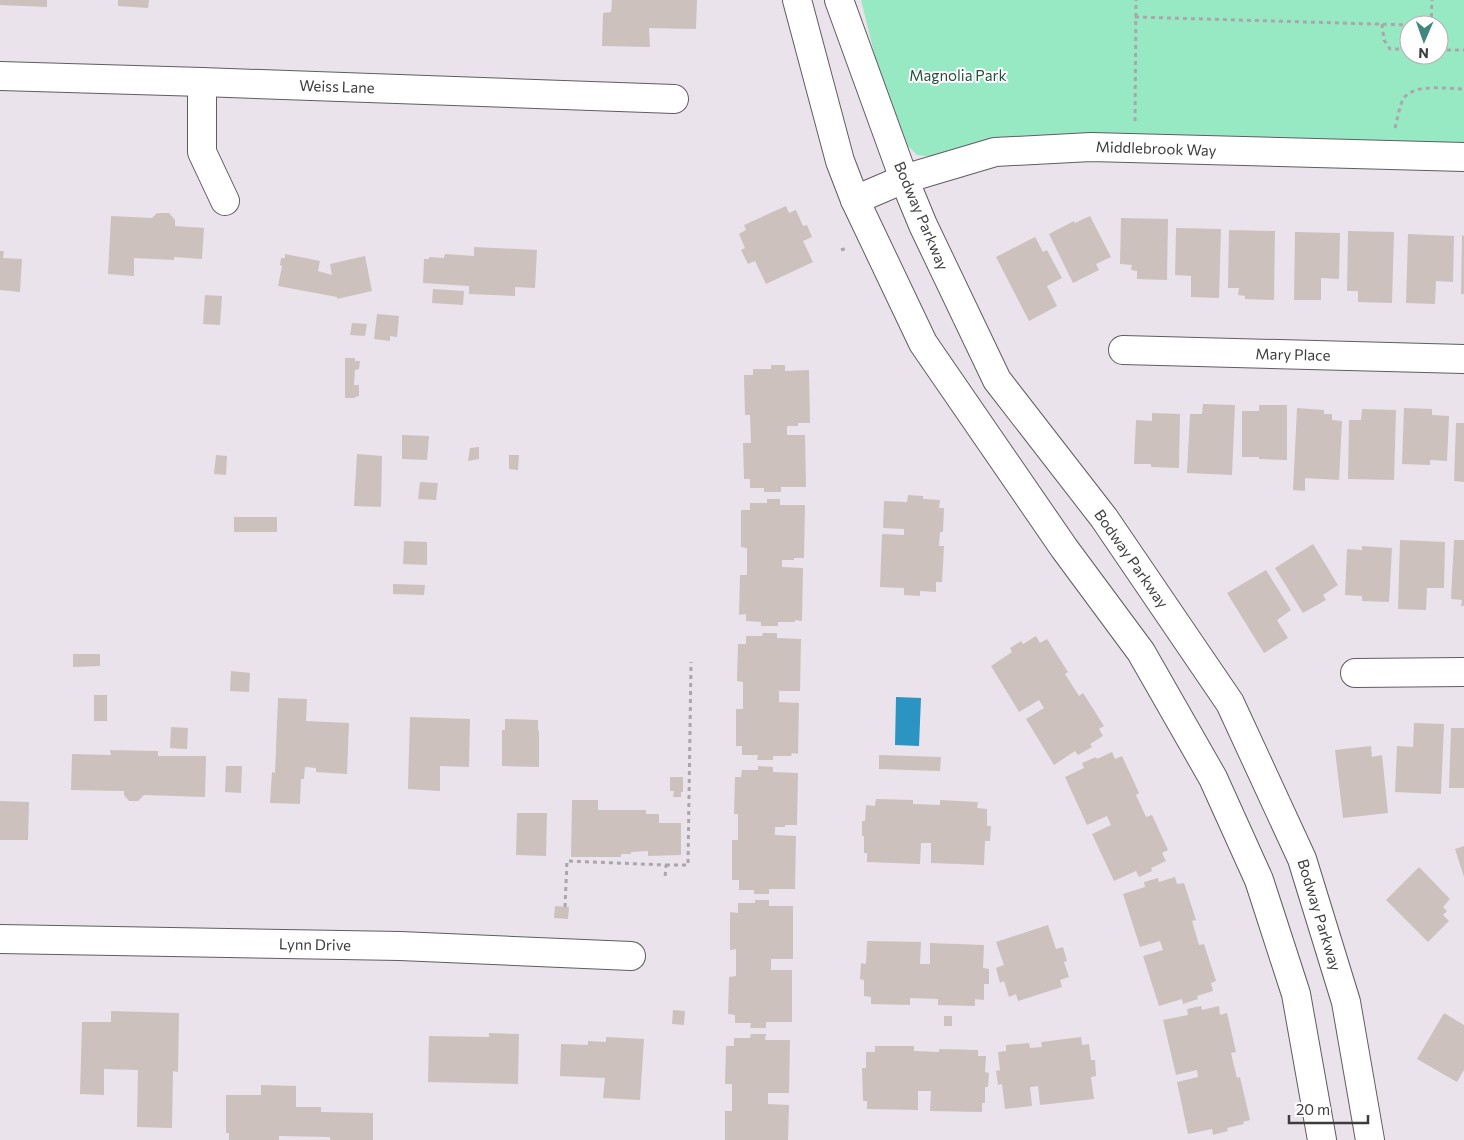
<svg xmlns="http://www.w3.org/2000/svg" width="1464" height="1140" font-family="Commissioner,sans-serif">
<rect width="100%" height="100%" fill="#ebe3eb"/>
<path fill="#97e9c4" fill-rule="evenodd" d="M861,0H1464V150L948,159L917,155L899,137L888,109ZM1409,25H1439V55H1409Z"/>
<path fill="#2b94c2" d="M896,697L921,698L919,746L895,745Z"/>
<g fill="#ccc1bc">
<path d="M0,0H47V7L0,5Z"/>
<path d="M118,0H149L148,8L118,6Z"/>
<path d="M612,0H697L696,29L649,28L650,47L602,46L603,13L611,12Z"/>
<path d="M786,206L789,213L796,210L803,226L807,225L812,237L803,241L813,262L766,284L755,261L748,264L741,250L745,248L739,234L746,230L744,225Z"/>
<path d="M157,213H169L175,220V226L204,228L202,259L174,257V260L134,258V276L108,274L111,216L152,218Z"/>
<path d="M1090,216L1111,257L1096,264L1099,270L1073,283L1049,234L1074,221L1075,223Z"/>
<path d="M1121,218L1168,219L1167,280L1137,279V271L1131,270L1132,265L1120,264Z"/>
<path d="M1176,228L1221,229L1219,298L1191,297V276L1175,275Z"/>
<path d="M1229,230L1275,231L1274,300L1245,299V296L1238,295L1239,288H1228Z"/>
<path d="M1348,231L1394,232L1392,303L1358,302V291H1347Z"/>
<path d="M1295,232L1340,233L1339,279L1321,278V300H1294Z"/>
<path d="M1408,234L1454,236L1453,282L1436,281L1435,304L1406,303Z"/>
<path d="M1462,235L1464,236V294H1461Z"/>
<path d="M1035,237L1043,252L1047,250L1062,278L1047,286L1057,306L1029,321L996,257Z"/>
<path d="M474,247L537,250L535,288L515,287V296L469,294V286L423,283L424,259H429V257L444,258L445,254L474,256Z"/>
<path d="M0,251H4L3,258L22,259L20,292L0,290Z"/>
<path d="M285,254L320,261L318,271L332,275L330,264L365,256L372,291L337,299V297L278,286L282,266L280,265L281,258H285Z"/>
<path d="M433,289L464,291L463,305L432,303Z"/>
<path d="M205,295L222,296L220,325L203,324Z"/>
<path d="M377,314L399,316L397,337L390,336V341L374,339Z"/>
<path d="M352,323L367,324L365,336L350,335Z"/>
<path d="M345,358H355V361H360L359,369L355,370L354,385H359V396L355,397V398H345Z"/>
<path d="M771,365H785V371L809,370L810,423H798V426H787V435H805L806,487H781V492H764V488H750V479H744L743,443H751L750,415H745L744,375H753V369H771Z"/>
<path d="M1203,404L1235,405L1232,475L1187,473L1190,414H1202Z"/>
<path d="M1259,405H1287V460L1259,459V457H1242V411H1259Z"/>
<path d="M1297,408L1324,410V414H1332V420L1342,421L1339,480L1305,478V491L1293,490Z"/>
<path d="M1404,408L1432,409V415L1449,416L1447,461L1430,460V465L1402,464Z"/>
<path d="M1362,409L1396,410L1394,480L1348,479L1349,420H1361Z"/>
<path d="M1152,413L1180,414L1179,468L1151,467V464H1134L1136,420L1152,421Z"/>
<path d="M1456,423H1464V482L1454,481Z"/>
<path d="M402,435L429,436L427,460L402,459Z"/>
<path d="M479,447V459L468,461L470,448Z"/>
<path d="M357,454L382,456L381,507L354,506Z"/>
<path d="M216,455L227,456L226,475L214,474Z"/>
<path d="M509,455H519L518,470L509,469Z"/>
<path d="M420,482L438,483L436,500L418,499Z"/>
<path d="M908,495L923,496V499L940,500L939,508H944L943,532H940L939,546H944L942,582H936V592L920,591V596L904,595V588L880,587L882,534L904,535V529L883,528L884,501L907,502Z"/>
<path d="M767,499H780V505H805L804,558H794V560H782V567L803,568L802,621L795,620V622H778V626H761V622L746,621V614L739,615L740,575H747V548L741,547V510H750V503H767Z"/>
<rect x="234" y="517" width="43" height="15"/>
<path d="M1400,540L1445,542L1444,588H1427L1426,610L1398,609Z"/>
<path d="M1454,540H1464V606H1461L1462,600L1451,599Z"/>
<path d="M404,541L427,542V565L403,564Z"/>
<path d="M1313,544L1338,585L1323,595L1326,600L1303,613L1275,568Z"/>
<path d="M1362,546L1392,548L1389,602L1362,601V596L1345,595L1347,549L1362,550Z"/>
<path d="M1266,570L1291,610L1277,620L1288,638L1264,653L1227,593Z"/>
<path d="M393,584L425,585L424,595L393,594Z"/>
<path d="M763,633H777V638L801,639L800,691H779V702L799,703L798,754L792,753L791,756H773V760H757L758,755H742V746H736V709H743V682L737,681L738,644H746V636H762Z"/>
<path d="M1036,636L1040,643L1047,639L1068,672L1065,674L1079,696L1083,693L1104,726L1099,729L1103,736L1090,744L1092,747L1078,755L1075,751L1054,765L1026,719L1044,708L1039,700L1019,712L991,666L1012,652L1010,648L1021,641L1023,644Z"/>
<path d="M73,654H100V666L73,667Z"/>
<path d="M231,671L250,673L249,692L230,691Z"/>
<rect x="94" y="695" width="13" height="26"/>
<path d="M278,698L307,699L306,721L349,723L347,774L316,772V768L305,767L304,779H301L300,804L270,803L272,772L275,773Z"/>
<path d="M410,717L470,719L469,767L440,766V791L408,789Z"/>
<path d="M505,719L538,720V731L539,730V767L502,766V730H505Z"/>
<path d="M1414,723L1444,724L1441,794L1395,792L1397,746L1413,747Z"/>
<path d="M171,727L188,728L187,749L170,748Z"/>
<path d="M1451,728H1464V788H1449Z"/>
<path d="M1371,746L1372,757L1382,755L1388,813L1343,818L1335,750Z"/>
<path d="M110,750L158,751V756H206L205,797L144,795L138,801H129L124,795V791L71,790L72,754L111,755Z"/>
<path d="M1112,752L1115,759L1122,756L1139,793L1136,795L1146,817L1152,815L1168,850L1162,853L1166,861L1151,868L1152,871L1139,877L1136,871L1114,881L1092,834L1111,825L1107,816L1087,825L1065,777L1084,768L1082,763L1096,757L1097,759Z"/>
<path d="M879,755L941,757L940,771L879,769Z"/>
<path d="M226,766H242L241,793L225,792Z"/>
<path d="M758,766L773,767V772L798,773L797,825H785V827H775V835L796,836L795,889H769V894H754V890H739V880H732V840H738V814H734L735,777H741L742,770H758Z"/>
<path d="M670,777H683V792H681V797H673L674,791H670Z"/>
<path d="M876,799L913,800V804L940,805V800L978,802L977,808L987,809V826H991L990,841H985L984,865L931,863V843H921L920,864L867,862V853H864V836H862V821H865L866,805L875,806Z"/>
<path d="M572,800H598V810H646V814H659V823H681V855L648,856V851L631,852V854H621V857H571Z"/>
<path d="M0,801L29,802L28,840H0Z"/>
<path d="M517,813H547L546,856L516,855Z"/>
<path d="M1464,846V877L1455,849Z"/>
<path d="M1419,867L1450,899L1443,907L1447,911L1443,915L1449,921L1428,942L1386,900Z"/>
<path d="M1175,877L1177,884L1184,883L1196,920L1192,921L1199,945L1204,944L1216,981L1211,983L1213,991L1197,996L1198,999L1183,1004L1182,999L1159,1006L1143,956L1163,950L1160,941L1140,947L1123,894L1145,887L1144,882L1158,878L1159,882Z"/>
<path d="M755,900H769V906H793V959H771V970H792V1022H766V1028H750L751,1023H735V1015L728,1014L729,977L736,976V949L730,950V912L738,913V903H755Z"/>
<path d="M555,906L569,907L568,919L554,918Z"/>
<path d="M1048,925L1056,949L1063,947L1067,961L1064,962L1069,977L1060,980L1062,987L1018,1001L1016,994L1009,997L1004,981L1000,983L996,968L1004,965L996,942Z"/>
<path d="M867,941L921,942L920,964H930V943L984,945L983,968L989,969V984H984V1000L975,999V1006L938,1005V999L910,998V1005L871,1004V997L864,996V980L860,979L861,963L866,964Z"/>
<path d="M1201,1006L1202,1010L1219,1006L1220,1015L1227,1013L1236,1052L1231,1053L1237,1078L1240,1077L1250,1120L1243,1122L1244,1124L1227,1128L1228,1131L1213,1135L1212,1129L1188,1134L1177,1082L1198,1077L1197,1070L1176,1075L1163,1020L1188,1015L1187,1009Z"/>
<path d="M673,1010L685,1011L684,1025L672,1024Z"/>
<path d="M111,1011L179,1013L178,1072L173,1071L172,1128L137,1127L138,1070L104,1069V1095L80,1094L82,1022H111Z"/>
<path d="M1444,1013L1464,1025V1070L1457,1082L1417,1059Z"/>
<rect x="944" y="1016" width="8" height="10"/>
<path d="M489,1033L519,1034L518,1084L428,1082L429,1036L489,1037Z"/>
<path d="M751,1034H766L765,1040H790L789,1093H768V1104L789,1105L788,1140H725V1111H732V1084H725L726,1046H734V1038H750Z"/>
<path d="M606,1037L644,1039L640,1100L603,1098L605,1078L560,1076L561,1044L588,1045V1041L606,1042Z"/>
<path d="M1081,1037L1082,1045L1089,1044L1091,1060H1095L1096,1076L1091,1077L1094,1099L1040,1105L1038,1086L1030,1087L1032,1106L1005,1109L1002,1084L998,1085L996,1071L1000,1070L998,1052L1006,1051V1045L1029,1043L1030,1048L1042,1047L1041,1042Z"/>
<path d="M875,1046H914V1051L939,1052V1049L978,1050V1056H986L985,1072L989,1073L988,1087H985V1103H982V1112L930,1111L931,1091H918V1110L867,1109V1101H863L862,1068H866V1052H875Z"/>
<path d="M261,1085L296,1086V1107H321V1112L373,1113V1140H330V1137L279,1136V1140H229V1133H226V1095H261Z"/>
</g>
<g fill="none" stroke-linecap="round" stroke-linejoin="round">
<g stroke="#625b62" stroke-width="30">
<g id="minor">
<path d="M797,0L840,161L855,200L923,343L1064,548L1141,652L1213,778L1259,880L1296,994L1322,1140"/>
<path d="M839,0L904,179L923,225L997,380L1104,518L1230,703L1302,859L1346,1002L1370,1140"/>
<path d="M0,76L202,82L674,99"/>
<path d="M202,82V152L225,201"/>
<path d="M855,200L904,179L995,152L1091,147L1464,157"/>
<path d="M1123,350L1464,359"/>
<path d="M1355,673L1464,672"/>
<path d="M0,939L400,946L631,956"/>
</g>
</g>
<g stroke="#aca6ac" stroke-width="3" stroke-dasharray="4 4" stroke-linecap="butt">
<path d="M1135,17L1409,25"/>
<path d="M1382,24L1384,40L1390,49H1409"/>
<path d="M1431,25L1432,0"/>
<path d="M1439,50H1464"/>
<path d="M1135,121L1136,0"/>
<path d="M1395,128C1397,121 1400,103 1404,98C1415,83 1447,89 1464,89"/>
<path d="M841,250L847,248"/>
<path d="M666,865H688L691,662"/>
<path d="M565,907L567,861L666,865L665,878"/>
</g>
<use href="#minor" stroke="#fff" stroke-width="28"/>
</g>
<g text-anchor="middle" stroke-width="4" stroke-linejoin="round" paint-order="stroke">
<g font-size="15" fill="#244f3d" stroke="#fff">
<text x="958" y="81">Magnolia Park</text>
</g>
<g font-size="15" fill="#3e3b3e" stroke="#fff">
<text transform="translate(337 87) rotate(2)" y="5">Weiss Lane</text>
<text transform="translate(1156 149) rotate(2)" y="5">Middlebrook Way</text>
<text transform="translate(921 216) rotate(67)" y="5">Bodway Parkway</text>
<text transform="translate(1293 355) rotate(1)" y="5">Mary Place</text>
<text transform="translate(1131 559) rotate(55)" y="5">Bodway Parkway</text>
<text transform="translate(1319 915) rotate(73)" y="5">Bodway Parkway</text>
<text transform="translate(315 945) rotate(1)" y="5">Lynn Drive</text>
</g>
</g>
<g transform="translate(1424 40) rotate(182)"><circle r="24" fill="#ffffff" stroke="#b2b1b2"/>
<path d="M0-4L9 19L0 12L-9 19Z" fill="#408780"/>
<text y="-8" font-size="14" font-weight="bold" text-anchor="middle" fill="#3e3b3e">N</text>
</g>
<path d="M1289 1115v8h79v-8" fill="none" stroke="#3e3b3e" stroke-width="2.5"/>
<text x="1296" y="1115" font-size="15" fill="#3e3b3e" stroke="#ffffff" stroke-width="4" paint-order="stroke">20 m</text>
</svg>
